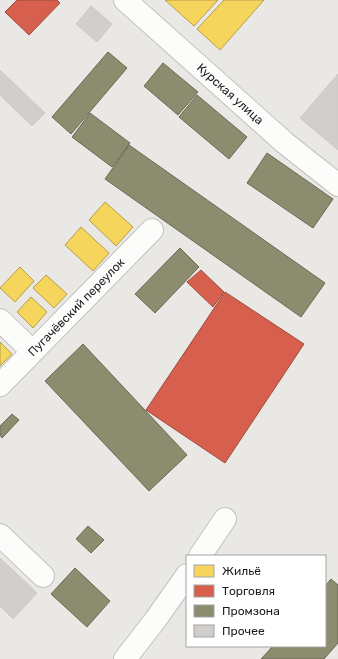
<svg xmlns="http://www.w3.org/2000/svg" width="338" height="659" font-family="Rubik,sans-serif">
<rect width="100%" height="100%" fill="#eae8e5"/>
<g fill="#f6d55c" stroke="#b59e49">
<path d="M165,0H218L194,26Z"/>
<path d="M224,0H264L220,50L197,29Z"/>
<path d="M105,202L133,227L116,246L89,220Z"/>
<path d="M81,227L109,253L93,271L65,245Z"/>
<path d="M20,267L34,281L15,302L0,288Z"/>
<path d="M46,275L67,294L54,308L33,288Z"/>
<path d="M31,297L47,312L33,328L17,312Z"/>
<path d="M0,342L12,354L0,366Z"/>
</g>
<g fill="#d6604d" stroke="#9e4c3e">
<path d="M17,0H57L60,3L29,35L5,12Z"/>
<path d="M201,270L224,292L213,307L187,282Z"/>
<path d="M225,292L304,344L225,463L146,410Z"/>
</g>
<g fill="#8c8c6e" stroke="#6a6a55">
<path d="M108,52L127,68L71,134L52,117Z"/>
<path d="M163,63L198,92L178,115L144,86Z"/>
<path d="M197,95L247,137L229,159L179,117Z"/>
<path d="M90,113L130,143L112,167L72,137Z"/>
<path d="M129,145L325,283L301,317L105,179Z"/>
<path d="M267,153L333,199L313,228L247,183Z"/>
<path d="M180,248L199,267L155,313L135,294Z"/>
<path d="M83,344L187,455L149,491L45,381Z"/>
<path d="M12,414L19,420L2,438L0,435V426Z"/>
<path d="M88,526L104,540L91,553L76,539Z"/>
<path d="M75,568L110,601L87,627L51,594Z"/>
<path d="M331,579L338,585V643L324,659H261L273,646H325V586Z"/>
</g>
<g fill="#d1cecc" stroke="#cdc9c6">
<path d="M91,6L112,24L97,42L76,24Z"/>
<path d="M0,70L45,113L32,126L0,95Z"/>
<path d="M338,74V150L300,118Z"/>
<path d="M0,558L37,593L13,619L0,606Z"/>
</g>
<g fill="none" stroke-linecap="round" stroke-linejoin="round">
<g stroke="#c3c2c1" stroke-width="24">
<g id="minor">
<path id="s1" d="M125,0L285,143L338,185"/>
<path d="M0,320L32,351"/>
<path id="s2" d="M0,385L152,230"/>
<path d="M0,535L43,576"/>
<path d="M200,556L225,519"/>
<path d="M125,659L156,619L187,575"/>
</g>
</g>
<use href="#minor" stroke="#fcfcfb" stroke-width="22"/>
</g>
<g text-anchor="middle" stroke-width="4" stroke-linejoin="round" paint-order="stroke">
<g font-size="12" fill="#1c1c1c" stroke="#fff">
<text dy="4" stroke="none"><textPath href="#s1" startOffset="141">Курская улица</textPath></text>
<text dy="4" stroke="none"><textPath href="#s2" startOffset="109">Пугачёвский переулок</textPath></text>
</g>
</g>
<rect x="186" y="555" width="140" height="92" fill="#ffffff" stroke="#a4a4a4"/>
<rect x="194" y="565" width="20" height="12" fill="#f6d55c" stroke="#a4a4a4"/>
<text x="222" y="575" font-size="12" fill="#1c1c1c">Жильё</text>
<rect x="194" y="585" width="20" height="12" fill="#d6604d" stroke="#a4a4a4"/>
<text x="222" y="595" font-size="12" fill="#1c1c1c">Торговля</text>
<rect x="194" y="605" width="20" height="12" fill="#8c8c6e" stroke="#a4a4a4"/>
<text x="222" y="615" font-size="12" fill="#1c1c1c">Промзона</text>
<rect x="194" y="625" width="20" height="12" fill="#d1cecc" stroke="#a4a4a4"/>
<text x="222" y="635" font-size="12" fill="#1c1c1c">Прочее</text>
</svg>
